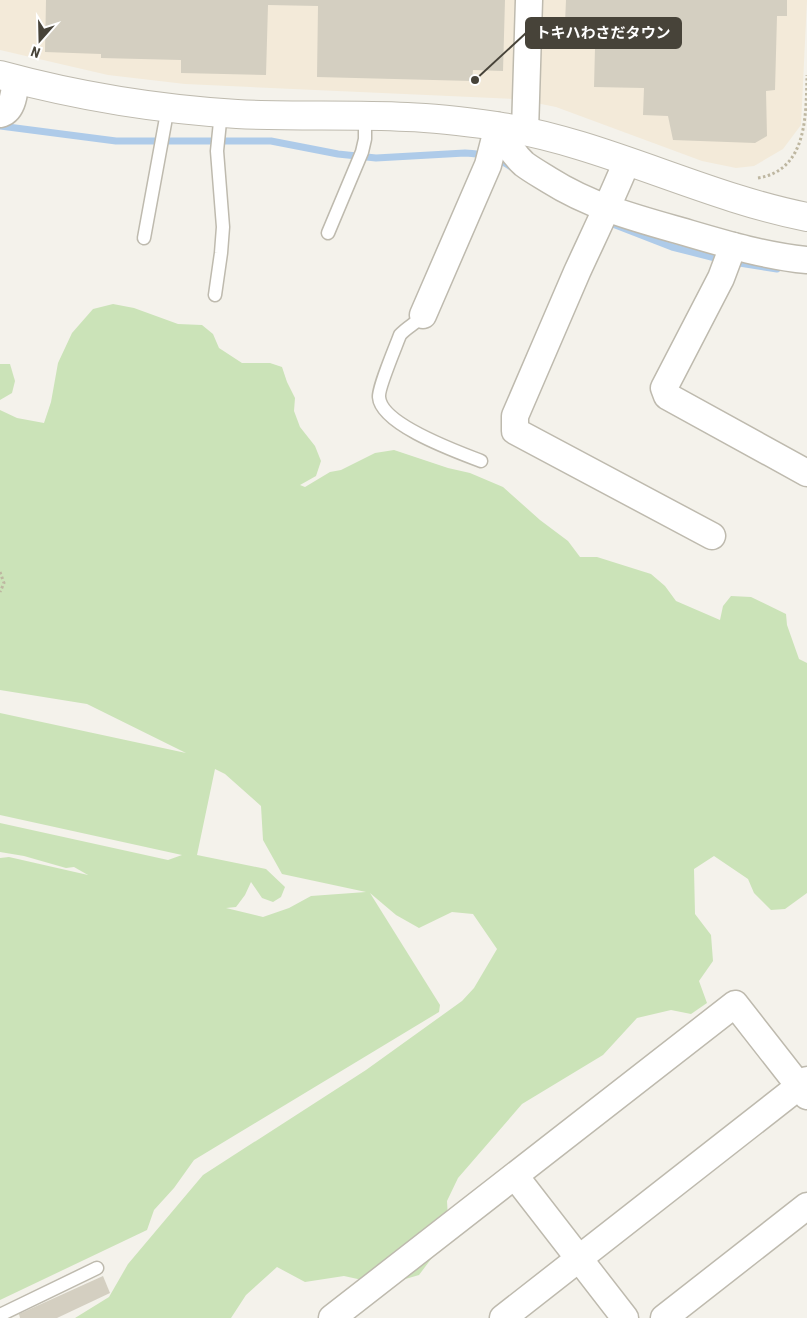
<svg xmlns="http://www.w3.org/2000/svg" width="807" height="1318" font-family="'Roboto Condensed','Noto Sans JP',sans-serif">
<rect width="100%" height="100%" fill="#f4f2eb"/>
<path fill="#f3ead9" d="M0,0H807L801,125L783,149L754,166L736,168L702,161L556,107L516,99L185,84L108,75L0,50Z"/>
<g fill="#cbe3b8" fill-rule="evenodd">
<path d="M113,304L134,308L178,324L202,325L213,334L219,348L242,363H270L282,367L287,382L295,398L294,411L300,427L315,446L321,461L316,476L300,485L305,487L330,472L341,470L375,453L394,450L448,468L470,473L503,487L540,520L568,541L580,557H597L651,574L665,586L676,601L720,620L723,606L731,596L751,597L786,614L787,625L799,659L807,663V893L785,909L771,910L754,893L748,879L714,856L694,869L695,914L711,935L713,961L699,981L707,1003L691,1014L671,1010L637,1018L603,1055L522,1104L458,1178L447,1201L449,1235L419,1275L385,1285L344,1276L305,1282L277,1267L246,1295L231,1318H75L109,1297L128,1264L203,1175L366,1070L462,1001L474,988L497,949L473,914L452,912L419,928L396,915L370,893L440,1005L439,1012L194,1160L174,1188L154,1210L147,1230L0,1300V858L9,857L88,875L74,867L66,868L24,856L0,852V823L168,860L182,855L0,815V713L186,753L87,704L0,690V410L17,418L44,423L51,402L58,363L72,333L93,309ZM215,769L225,774L261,806L263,840L282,874L366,892L311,896L289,908L263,917L226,908L236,907L245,895L251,882L262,898L273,902L281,897L285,887L266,869L197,855Z"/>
<path d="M0,364H10L15,381L12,393L0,400Z"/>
</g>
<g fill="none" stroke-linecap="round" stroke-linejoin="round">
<g stroke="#aecbe9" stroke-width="7">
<path d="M0,126L116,141H271L338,154L376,158L465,153C483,154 497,157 511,167"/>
<path d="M605,221L672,247L723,260"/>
<path d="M733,262L777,269"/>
</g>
</g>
<g fill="#d4cfc1">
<path d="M46,0H505L503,71L473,70L472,81L317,77L318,6L268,5L266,75L181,73V60L101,58V54L45,52Z"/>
<path d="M566,0H787V16H777L775,90L766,91L767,136L755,143L673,140L668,116L643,115L644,88L594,87L595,48L564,47Z"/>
<path d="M103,1276L110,1293L57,1318H20L19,1314Z"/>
</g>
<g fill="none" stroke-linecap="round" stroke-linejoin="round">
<g stroke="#bebaae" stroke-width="15">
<g id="service">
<path d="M328,233L362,152L365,139V116"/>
<path d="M144,238L168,107"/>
<path d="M215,295L221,253L223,227L217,151L221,112"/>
<path d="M423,315C417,323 407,327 400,335C396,346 378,388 379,397C381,425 458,452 481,461"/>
<path d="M0,1315L97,1268"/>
</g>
</g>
<g stroke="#bebaae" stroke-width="29">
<g id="minor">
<path d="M0,114C14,111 14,91 16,80"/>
<path d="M498,126C505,140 512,153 524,164C532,170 541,175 549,180C590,206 635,218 681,231C722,243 764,256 807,260"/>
<path d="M525,131L529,0"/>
<path d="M627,161C612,198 594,235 577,272C556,320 536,368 515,416V431L712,536"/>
<path d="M733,246L721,278L664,388L667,396L807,473"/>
<path d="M423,315L488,165L498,126"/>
<path d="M515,1176L625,1318"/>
<path d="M332,1318L735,1004L807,1096"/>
<path d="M503,1318L807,1080"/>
<path d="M664,1318L807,1206"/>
</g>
</g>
<g stroke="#bebaae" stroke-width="30">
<path id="tertiary" d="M0,75C77,96 157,109 237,114C293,117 350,114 407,117C437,118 468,122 497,126C605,143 701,196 807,217"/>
</g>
<g stroke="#beb7a1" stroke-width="3" stroke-dasharray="2.5 2.5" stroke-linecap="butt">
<path d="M758,178C807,170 806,117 807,75"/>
<path d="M0,572L4,583L0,592"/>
</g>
<use href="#service" stroke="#fff" stroke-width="12"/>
<use href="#minor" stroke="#fff" stroke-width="26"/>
<use href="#tertiary" stroke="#fff" stroke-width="28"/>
</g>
<path fill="none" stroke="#474339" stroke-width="2" d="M475 80L526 33"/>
<circle fill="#474339" stroke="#fff" stroke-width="2" cx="475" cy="80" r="5"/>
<rect fill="#474339" stroke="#474339" stroke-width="2" x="526" y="18" width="155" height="30" rx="5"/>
<g font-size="15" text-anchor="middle" font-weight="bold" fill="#fff">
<text x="603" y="38">トキハわさだタウン</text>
</g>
<g transform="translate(40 40) rotate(200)" stroke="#ffffff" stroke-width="4" paint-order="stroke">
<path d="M0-4L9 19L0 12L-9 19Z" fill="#474339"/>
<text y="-8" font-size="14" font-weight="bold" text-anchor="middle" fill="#474339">N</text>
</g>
</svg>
